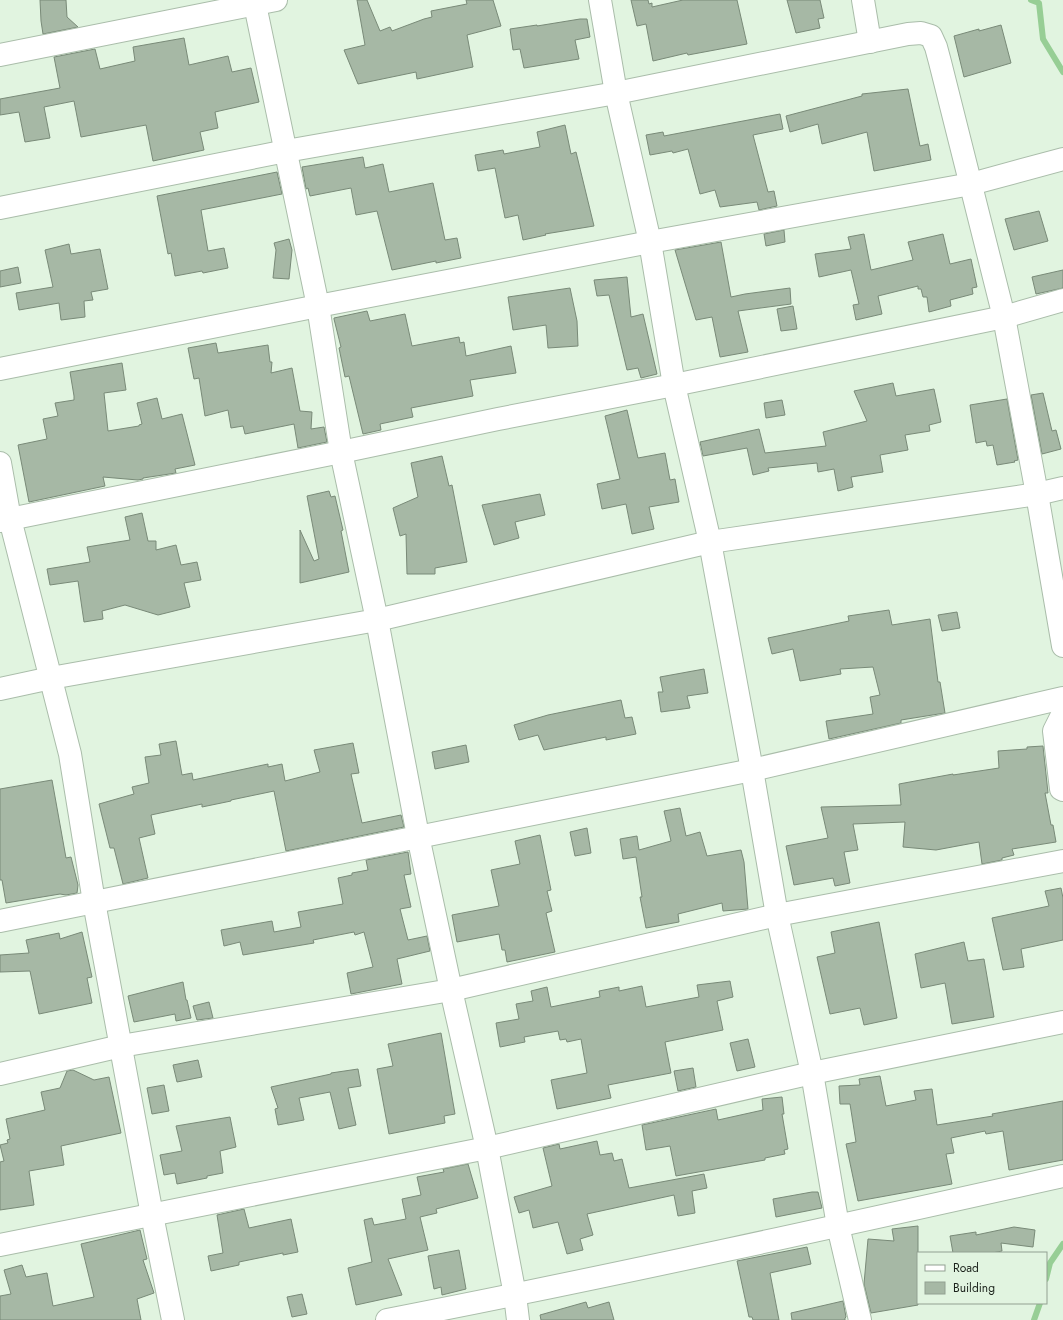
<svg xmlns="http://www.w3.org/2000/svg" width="1063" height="1320" font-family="Jost,sans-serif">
<rect width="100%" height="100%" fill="#e1f4e0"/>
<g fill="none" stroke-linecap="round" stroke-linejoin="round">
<g stroke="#97ce95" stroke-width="6">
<path d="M1031,0L1039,3L1043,39L1063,72"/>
<path d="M1046,1279L1050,1263L1063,1244"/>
<path d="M1034,1320L1040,1303"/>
</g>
</g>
<g fill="#a6b8a5" stroke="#798a78">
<path d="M40,0H66L67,17L78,27L43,34L41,21Z"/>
<path d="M357,0H367L380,31L390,27L392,31L424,19L432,17L431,11L467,4L466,0H493L501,26L467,35L473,67L417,79L416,72L358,84L344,50L365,45Z"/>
<path d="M631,0H648L649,4L652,3V7L683,0H737L747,44L688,55L687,53L653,61L646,24L637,26Z"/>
<path d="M787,0H820L824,18L818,19L820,28L796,33Z"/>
<path d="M580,19H587L590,37L575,40L579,59L524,68L520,49L513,50L510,29L537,25V26Z"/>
<path d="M1001,25L1011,63L964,77L954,36L979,29V31Z"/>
<path d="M184,38L189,65L228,56L232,72L251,68L259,102L215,112L218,128L200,132L204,150L153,161L146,125L81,137L74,101L44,107L50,138L25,142L19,112L0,115V99L60,88L54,57L95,49L100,69L135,61L133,47Z"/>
<path d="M908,89L920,146L928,144L931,160L874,171L867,132L822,144L818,124L790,132L786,116L862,96V94Z"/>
<path d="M780,114L783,129L753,135L768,192L774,191L777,206L759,210L757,202L720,207L715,190L700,194L688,149L673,153L672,151L650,155L646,135L663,132L664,136Z"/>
<path d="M565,125L571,154L576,152L594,226L545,234L546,235L523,240L518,215L505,218L495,168L478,171L475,155L503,150L504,154L540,147L537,132Z"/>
<path d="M363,157L365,168L383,164L389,192L433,183L445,240L457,238L461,258L436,263V261L392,270L377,211L356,215L351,188L310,196L308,188L306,189L302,167Z"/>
<path d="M277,172L282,194L201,210L208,251L224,248L228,268L203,273L202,271L175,276L171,253L168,254L157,196Z"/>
<path d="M1039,211L1048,241L1014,250L1005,219Z"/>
<path d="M784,230L785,242L766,246L764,234Z"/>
<path d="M864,234L871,270L913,260L908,242L943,234L950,264L971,259L977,287L972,288L973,294L950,300L951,306L929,312L927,297H923L921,289H918V286L878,296L882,314L856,320L853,305L859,304L851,270L819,277L815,254L851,249L848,237Z"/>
<path d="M289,239L292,250L289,279L273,278L276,250L274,243Z"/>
<path d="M721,242L731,297L745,294L790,288L791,304L738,311L748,352L720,357L712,317L696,320L675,250Z"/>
<path d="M69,244L71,254L100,249L108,289L91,292L93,300L84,301L85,317L61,320L59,303L19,310L16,293L53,287L45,250Z"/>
<path d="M18,267L21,283L0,287V271Z"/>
<path d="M1063,270V288L1036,294L1032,277Z"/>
<path d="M627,277L631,317L643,314L657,374L641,378L638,368L627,370L609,295L597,296L594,280Z"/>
<path d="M570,288L577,321L578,346L548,348L546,325L513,330L508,297Z"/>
<path d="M793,306L797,329L781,331L777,309Z"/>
<path d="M367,311L370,321L405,314L412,346L459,337L460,343L464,342L466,356L511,346L516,373L470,380L473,396L411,408L413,417L380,424L381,430L363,434L349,376L345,377L339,348L341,347L334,319V318Z"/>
<path d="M216,343L218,353L268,345L270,362H272L271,373L292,368L300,411L312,412L311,429L324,427L327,442L298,448L294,424L245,434L243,426L231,428L228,410L205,416L199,378L194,379L188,348Z"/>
<path d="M122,363L126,390L104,393L108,431L139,426V425L142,424L137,403L157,398L162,419L182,414L195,465L175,469L176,473L143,478V479L138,480L103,477L105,486L29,502L18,445L47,439L43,419L58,416L55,403L74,400V396L70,372Z"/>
<path d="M893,383L896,396L934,389L941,422L929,425L930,431L905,435L908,450L880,455L883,472L851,477L853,487L838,491L834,469L818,472L817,463L768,468L769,471L753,475L747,448L703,456L700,442L759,429L765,453L826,446L823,432L867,421L854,391Z"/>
<path d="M1043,393L1052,431L1056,430L1061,449L1042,454L1031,395Z"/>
<path d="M1007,399L1018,460L1014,461L1015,462L997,465L993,445L987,446L986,441L976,443L970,405Z"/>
<path d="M782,400L785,415L766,418L764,403Z"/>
<path d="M627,410L638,458L665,453L670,480L675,479L679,502L649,507L654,529L632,534L626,504L602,509L597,484L620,479L605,416Z"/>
<path d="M442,456L449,486L452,485L467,562L435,568V574H407L406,534L400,536L393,508L418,497L411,463Z"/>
<path d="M329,491L331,497L335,496L343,530L341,531L349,572L300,583V530L314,561L319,559L307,496Z"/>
<path d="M540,494L545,515L515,522L519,538L494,545L482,505Z"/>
<path d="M142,513L148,541H156V550L176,545L181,565L197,562L201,580L184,583L190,607L158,615L125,605L102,611L103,619L84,622L78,581L50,585L47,569L90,562L87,547L130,540L125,517Z"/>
<path d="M889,610L892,625L930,619L938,682H940L945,713L901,720V723L829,739L826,721L873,714L870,697L880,695L873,667L840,669L841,674L800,681L793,649L772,654L768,638L849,621L848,616Z"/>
<path d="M957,612L960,628L942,631L938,615Z"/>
<path d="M704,669L708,693L687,696L690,708L661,712L658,692H663L660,677Z"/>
<path d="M621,700L625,718L632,717L636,734L606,740V737L544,750L538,735L519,740L514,725L548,715Z"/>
<path d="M176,741L182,775L192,773L193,780L268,764V767L282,764L285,781L320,772L314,750L353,743L359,773L351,774L362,823L401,815L404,827L286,851L274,791L231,800V801L202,807V804L151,815L155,834L139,838L148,878L123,884L114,848H110L99,804L134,794L132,787L149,783L145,757L161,755L159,744Z"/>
<path d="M466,745L469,762L435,769L432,752Z"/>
<path d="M1043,746L1048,793H1045L1051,825H1053L1056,842L1012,849L1014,855L1002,858V860L982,864L979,842L936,850L903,847L905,822L853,824L858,850L844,852L850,883L835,886L833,878L794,885L786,846L828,838L821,807L901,805L899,784L953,774V775L999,768L998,751L1027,749V747Z"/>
<path d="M52,780L66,858L71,857L78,885L77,893L66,895L60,894L6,903L2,880H0V789Z"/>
<path d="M680,808L686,836L700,832L707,856L741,850L744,862L748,909L723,911L722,903L678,914L679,922L646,928L640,897H642L636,857L623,859L620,839L637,836L639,850L671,841L664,811Z"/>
<path d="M587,828L591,853L575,856L570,832Z"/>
<path d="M540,835L551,890L547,891L552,911L546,913L555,952L507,962L505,950H502L499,934L457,942L452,915L499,906L491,870L520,864L515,841Z"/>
<path d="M408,852L411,874L404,875L411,907L400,909L408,940L427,936L430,951L397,959L402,984L351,994L347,973L373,967L364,932L355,935L354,932L313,940L314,943L243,955L240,942L224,946L221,930L272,921L274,932L301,927L298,912L343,904L338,878L352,875V873L368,870L366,860Z"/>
<path d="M1061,888L1063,898V940L1021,949L1024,967L1003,970L992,918L1049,906L1045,891Z"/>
<path d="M879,922L897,1018L864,1025L860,1008L830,1014L817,957L835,953L831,932Z"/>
<path d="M82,932L92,977L87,978L92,1003L39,1014L30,971L0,972V955L29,953L26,940L59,933L60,939Z"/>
<path d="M964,942L968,961L984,959L994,1017L952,1024L945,983L921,988L915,954Z"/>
<path d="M730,981L733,997L717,1001L723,1030L665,1042L671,1073L608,1085L611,1098L557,1109L551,1080L587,1073L581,1039L567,1042L566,1039L560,1040L558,1031L524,1037L525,1042L500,1047L496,1023L519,1019L516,1004L533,1001L531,991L547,987L551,1007L600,997L599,991L619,987V991L642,986L646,1007L699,997L697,985Z"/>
<path d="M183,982L186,1000H187L191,1018L176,1021L175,1014L134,1022L128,996Z"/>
<path d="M209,1002L213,1018L197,1020L193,1006Z"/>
<path d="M441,1033L455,1114L444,1116L445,1123L389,1134L377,1069L393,1066L388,1044Z"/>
<path d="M748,1039L755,1067L737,1071L730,1043Z"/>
<path d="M198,1060L202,1077L177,1082L173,1065Z"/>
<path d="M693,1068L696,1087L678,1091L674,1071Z"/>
<path d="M358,1069L361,1086L348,1088L356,1125L339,1129L330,1092L299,1098L304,1120L278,1125L275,1109L278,1108L271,1087L331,1074V1073Z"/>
<path d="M73,1070L94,1080L109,1077L121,1133L61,1146L64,1165L29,1171L34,1205L0,1210V1162L4,1161L0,1145L8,1143L7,1140L10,1139L6,1119L45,1110L41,1092L60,1088L67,1071Z"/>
<path d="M880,1076L886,1106L916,1100L914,1091L932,1089L937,1125L993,1116L992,1114L1063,1101V1160L1009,1170L1003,1131L986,1134L985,1131L951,1138L954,1153L946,1154L952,1184L858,1201L846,1144L856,1142L850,1104H840L839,1086L860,1085L859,1079Z"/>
<path d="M164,1085L169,1111L152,1114L147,1088Z"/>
<path d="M782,1097L784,1114H782L788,1149L784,1150L785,1154L765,1158V1160L676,1176L670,1146L646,1150L642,1125L716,1109L718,1120L763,1110L762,1099Z"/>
<path d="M230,1117L236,1147L220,1151L223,1173L207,1176V1178L177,1184L175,1173L164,1175L160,1155L182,1151L176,1126Z"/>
<path d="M597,1141L600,1155L612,1153L614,1161L622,1159L629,1188L704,1174L707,1188L692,1191L695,1213L678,1216L674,1195L587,1214L593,1235L580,1239L583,1250L567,1254L558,1222L533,1228L529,1210L519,1213L514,1197L552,1186L543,1148L559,1144L560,1149Z"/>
<path d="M468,1164L478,1198L436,1209L437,1213L420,1217L428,1250L388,1259L402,1295L356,1305L348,1268L372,1262L364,1220L372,1218L374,1225L406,1219L402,1199L421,1195L417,1177L444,1172L443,1169Z"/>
<path d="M812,1192H818L822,1208L776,1217L773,1199Z"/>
<path d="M244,1209L249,1228L291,1219L298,1252L283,1255V1253L239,1262V1265L211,1271L208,1256L223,1253L217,1215Z"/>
<path d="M918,1226V1305L871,1313L864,1284L868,1239L894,1241L892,1229Z"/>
<path d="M1014,1227L1035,1230L1033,1247L1001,1243L1002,1251L992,1253H953L950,1236L976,1232V1235Z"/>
<path d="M140,1230L147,1259L143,1260L154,1293L137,1299L141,1320H0V1296L11,1294L4,1270L22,1265L26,1277L47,1273L53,1306L94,1297L81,1244Z"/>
<path d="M807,1247L811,1264L770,1273L779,1320H753L752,1317H749L737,1261Z"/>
<path d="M459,1250L466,1289L442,1295L441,1287L434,1289L428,1256Z"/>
<path d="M302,1294L307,1314L292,1317L287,1297Z"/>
<path d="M843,1301L846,1317L845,1318V1320H792L791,1313Z"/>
<path d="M586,1302L588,1308L609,1302L614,1320H541L540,1315Z"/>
</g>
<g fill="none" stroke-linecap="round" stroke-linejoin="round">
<g stroke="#aabdaa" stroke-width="24">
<g id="minor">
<path d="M254,0L318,306L341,452L377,620L418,836L451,990L487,1148L515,1295L518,1320"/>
<path d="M600,0L616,93L650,242L674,385L710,542L752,770L777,915L812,1073L838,1226L860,1320"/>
<path d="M863,0L870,42"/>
<path d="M0,55L276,0"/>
<path d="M0,208L286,151L616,93L908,34L921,33L931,36L936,47L940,62L1004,317L1037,494L1063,646"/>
<path d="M0,369L318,306L650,242L971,184L1063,159"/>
<path d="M0,463L10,519L70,754L94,902L152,1215L173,1320"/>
<path d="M0,521L341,452L498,419L674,385L1004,317L1063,300"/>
<path d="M0,689L51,678L377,620L710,542L1037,494L1063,488"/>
<path d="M1063,713L1054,731L1061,789L1063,790"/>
<path d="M0,921L752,770L1063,698"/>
<path d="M0,1074L121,1046L451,990L777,915L1063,861"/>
<path d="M0,1245L487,1148L812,1073L1063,1022"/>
<path d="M387,1320C613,1276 838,1226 1063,1176"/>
</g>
</g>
<use href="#minor" stroke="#fff" stroke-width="22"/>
</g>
<rect x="917" y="1252" width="130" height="52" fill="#e1f4e0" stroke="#92a091"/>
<rect x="925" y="1265" width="20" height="6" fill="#ffffff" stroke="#92a091"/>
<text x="953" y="1272" font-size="12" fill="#1b221b">Road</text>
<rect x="925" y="1282" width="20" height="12" fill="#a6b8a5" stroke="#92a091"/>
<text x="953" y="1292" font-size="12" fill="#1b221b">Building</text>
</svg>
